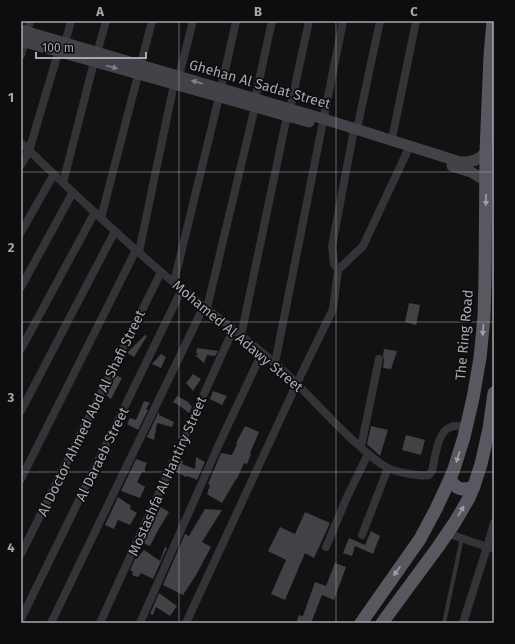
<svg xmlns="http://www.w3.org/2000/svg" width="515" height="644" font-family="'Fira Sans',sans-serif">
<rect width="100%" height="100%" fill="#121213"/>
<g fill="#424246">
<path d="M409,303L420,305L416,325L405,322Z"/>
<path d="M145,335L147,336L134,357L127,353Z"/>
<path d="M197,348L218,351L215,356L207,355L204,363L196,356L198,353H196Z"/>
<path d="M384,349L397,351L391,369L383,368L384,360L383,355Z"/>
<path d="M161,354L166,357L161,368L152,364Z"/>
<path d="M193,374L201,379L193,391L186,383Z"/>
<path d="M116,375L122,378L111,399L106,395Z"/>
<path d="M213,391L227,396L222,405L210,399Z"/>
<path d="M177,396L188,402L192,407L189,413L180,406L173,402Z"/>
<path d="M144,401L150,403L146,409L148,410L138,430L127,424L130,418L136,420Z"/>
<path d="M159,411V415L174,422L172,427L157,423L154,440L147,437Z"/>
<path d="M245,426L259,432L250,453L251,454L247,464L244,463L237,479H236L222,503L207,494L210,485L208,484L221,453L232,455L237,444L236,443Z"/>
<path d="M371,426L388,430L380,456L367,444Z"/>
<path d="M406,435L425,440L421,455L402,450Z"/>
<path d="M196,457L205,462L197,480L187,476L186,477L175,471L180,460L183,461L182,464L195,469Z"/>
<path d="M136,459L147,463L145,467V472H142L137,482L145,487L140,498L121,491Z"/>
<path d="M118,497L131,506L130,509L137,513L130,525L118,520L114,529L105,525Z"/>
<path d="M159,506L169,512L157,532L150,546L143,543Z"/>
<path d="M205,509L222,510L202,542L211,547L196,575L183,595L163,585L185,534L189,536Z"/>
<path d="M305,512L330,523L314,558L305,553L285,600L271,594L286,560L268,551L280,527L295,534Z"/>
<path d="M371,531L380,536L373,554L355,546L352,556L343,553L349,538L365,545Z"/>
<path d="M165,547L167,548L153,579L141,573L138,577L132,575L133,572L130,570L135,559H136L144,550L160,561Z"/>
<path d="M335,563L346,567L334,600L322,595L311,623H296L299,615L303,616L315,582L326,586Z"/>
<path d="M159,593L177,606L170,616L156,607L153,615L150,614Z"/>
</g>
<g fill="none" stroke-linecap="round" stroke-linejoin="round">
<path stroke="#343438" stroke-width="4" d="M444,623L462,538"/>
<g stroke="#343438" stroke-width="8">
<path d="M65,43L71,21"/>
<path d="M97,53L106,21"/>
<path d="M21,55L30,21"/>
<path d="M179,76L193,21"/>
<path d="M255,99L272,21"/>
<path d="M290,109L309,21"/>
<path d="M357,129L380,21"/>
<path d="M392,139L416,21"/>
<path d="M21,143C71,190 120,238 173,282C207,310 244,336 277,365C305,390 329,419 357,444C367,452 376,462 388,468C396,472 421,477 429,475L432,471C435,459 437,431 451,427C455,425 461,426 466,426"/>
<path d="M21,165L29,151L58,53"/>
<path d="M63,183L94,62"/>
<path d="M101,218L152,21"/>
<path d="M21,232L54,174"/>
<path d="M139,252L174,84"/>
<path d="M338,270L334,264L332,246L353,135"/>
<path d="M174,282L221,89L236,21"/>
<path d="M21,287L73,192"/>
<path d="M207,308L255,107"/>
<path d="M241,336L287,116"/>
<path d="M21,349L95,212"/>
<path d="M275,363L343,21"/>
<path d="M21,411L115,231"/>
<path d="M361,447L379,359"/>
<path d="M21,479L136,250"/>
<path d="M447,533L487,547L494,548"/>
<path d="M362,535L388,468"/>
<path d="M326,547L347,497L368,454"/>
<path d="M21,554L161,272"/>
<path d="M21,619L182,289"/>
<path d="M51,623L204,306"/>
<path d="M100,623L233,330"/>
<path d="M140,623L220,442L262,353"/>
<path d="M186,623L297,383L333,309L338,270L363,246L407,152"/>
<path d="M463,623L487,547L494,523"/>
</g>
<g stroke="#424248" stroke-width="11">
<path d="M21,30L324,119L457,161C469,164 478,161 486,152"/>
<path d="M21,41L309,122"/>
<path d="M452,166L471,172L486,181"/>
</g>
<g stroke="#585860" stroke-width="13">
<path d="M450,479C455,489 464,492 474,486"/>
<path d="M361,623L420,539L436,509L450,479L454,469L464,437L473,398L480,358L484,317L485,277L486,152L490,56L493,21"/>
<path d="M382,623L438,547L455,522L469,498L474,486L481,464L489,429L494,393"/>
</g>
</g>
<defs><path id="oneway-solid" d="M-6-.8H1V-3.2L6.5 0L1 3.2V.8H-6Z"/></defs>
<g fill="#82848d">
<use href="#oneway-solid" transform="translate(112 67) rotate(15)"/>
<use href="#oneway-solid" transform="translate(197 82) rotate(-164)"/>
</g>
<g fill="#9d9faa">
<use href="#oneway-solid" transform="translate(486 200) rotate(91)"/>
<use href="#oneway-solid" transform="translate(483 330) rotate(94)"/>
<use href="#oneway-solid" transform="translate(458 457) rotate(108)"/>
<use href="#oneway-solid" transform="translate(461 511) rotate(-60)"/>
<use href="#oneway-solid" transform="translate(397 571) rotate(125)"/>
</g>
<path fill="none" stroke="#a5a7b2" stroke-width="1" stroke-opacity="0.55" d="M179,21V623M336,21V623M21,172H494M21,322H494M21,472H494"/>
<g text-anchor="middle" stroke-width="3.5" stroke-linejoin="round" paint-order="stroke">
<g font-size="14" fill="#a5a7b2" stroke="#0d0d0e">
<text transform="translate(260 84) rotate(16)" y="5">Ghehan Al Sadat Street</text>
<text transform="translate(464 335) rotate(-85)" y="5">The Ring Road</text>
<text transform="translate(238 336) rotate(40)" y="5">Mohamed Al Adawy Street</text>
<text transform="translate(91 413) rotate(-64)" y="5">Al Doctor Ahmed Abd Al Shafi Street</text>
<text transform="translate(102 454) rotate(-64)" y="5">Al Daraeb Street</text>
<text transform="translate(167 476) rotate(-66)" y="5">Mostashfa Al Hantiry Street</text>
</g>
</g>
<rect width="515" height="644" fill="none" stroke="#0d0d0e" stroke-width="44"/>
<path d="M36 52v6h110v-6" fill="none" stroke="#a5a7b2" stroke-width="2"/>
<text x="42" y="52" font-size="12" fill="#a5a7b2" stroke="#0d0d0e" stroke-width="3" paint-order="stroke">100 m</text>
<rect x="22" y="22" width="471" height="600" fill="none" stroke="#a5a7b2" stroke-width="1.5"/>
<g font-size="13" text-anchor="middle" font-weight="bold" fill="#a5a7b2">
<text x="100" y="16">A</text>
<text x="258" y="16">B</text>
<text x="414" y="16">C</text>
<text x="11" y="102">1</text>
<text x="11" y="252">2</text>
<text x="11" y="402">3</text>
<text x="11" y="552">4</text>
</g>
</svg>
